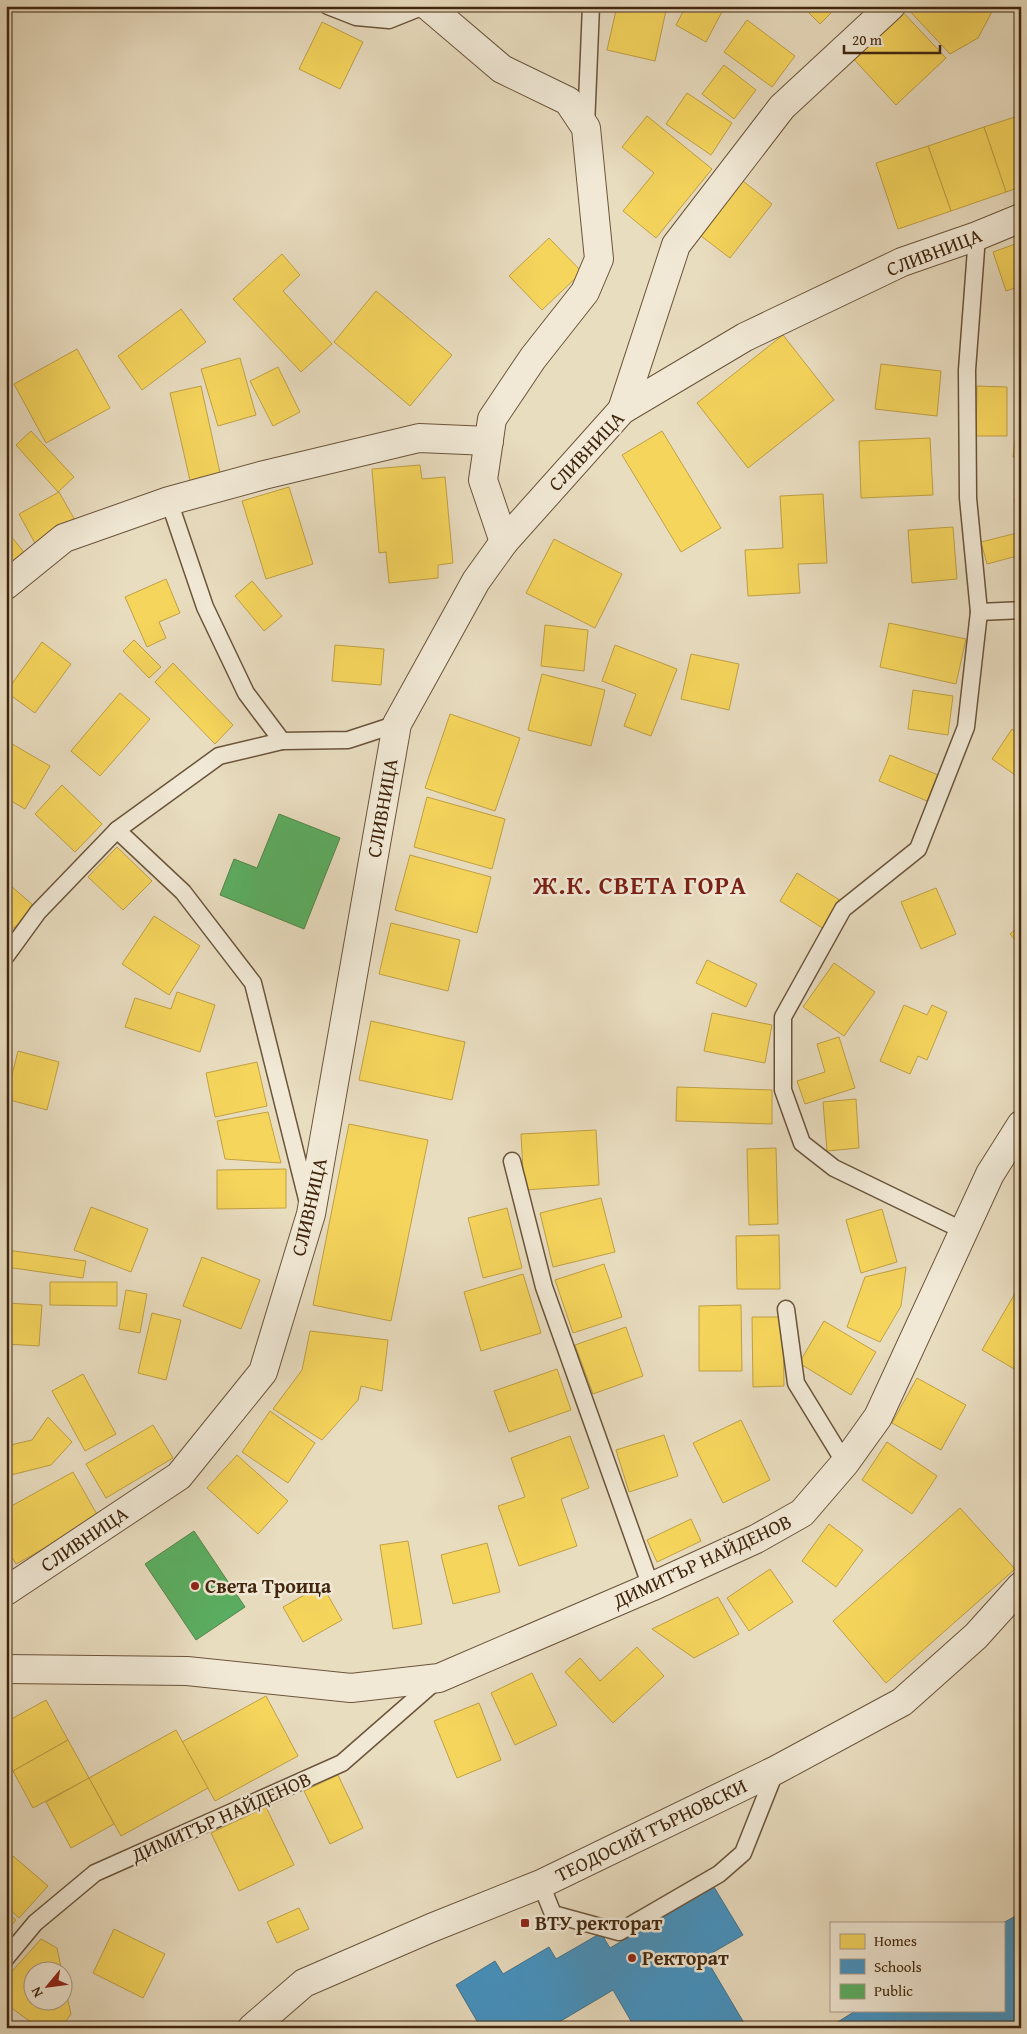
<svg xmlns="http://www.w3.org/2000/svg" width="1027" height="2034" font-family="'Gentium Book Plus',serif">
<rect width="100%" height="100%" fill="#e9ddc0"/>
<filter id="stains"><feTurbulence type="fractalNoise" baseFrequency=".004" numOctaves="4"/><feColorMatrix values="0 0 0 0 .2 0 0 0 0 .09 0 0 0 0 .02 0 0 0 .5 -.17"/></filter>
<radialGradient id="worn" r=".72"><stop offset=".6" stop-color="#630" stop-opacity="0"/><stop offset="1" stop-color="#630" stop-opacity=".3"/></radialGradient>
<g fill="#f6d55c" stroke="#c0a044">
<path d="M617,6H667L655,61L607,50Z"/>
<path d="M686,6H725L706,42L676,25Z"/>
<path d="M802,6H838L820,24Z"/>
<path d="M905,6H995L978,38L950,54Z"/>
<path d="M900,9L946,58L896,105L850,55Z"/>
<path d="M747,20L795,56L772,87L724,52Z"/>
<path d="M322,22L363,42L340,89L299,69Z"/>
<path d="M724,65L756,90L734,119L702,94Z"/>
<path d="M687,93L732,123L711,155L666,124Z"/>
<path d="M1021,115V187L1006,192L984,127Z"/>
<path d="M647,116L712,169L656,238L623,211L654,173L622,147Z"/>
<path d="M984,127L1006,192L951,211L928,146Z"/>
<path d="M928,146L951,211L898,229L876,163Z"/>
<path d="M743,181L772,204L730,258L701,236Z"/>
<path d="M549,238L582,272L542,310L509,276Z"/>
<path d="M1021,242V286L1006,291L993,252Z"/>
<path d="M282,254L300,275L283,291L332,344L301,372L233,299Z"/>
<path d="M376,291L452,355L410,406L334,342Z"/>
<path d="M181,309L206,342L142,390L118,356Z"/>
<path d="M783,335L834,400L748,468L697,403Z"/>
<path d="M77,349L110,408L46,443L14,384Z"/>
<path d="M240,358L256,415L218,426L201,369Z"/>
<path d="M881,364L941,371L937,416L875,409Z"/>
<path d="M278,367L300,412L273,426L250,381Z"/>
<path d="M201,386L222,482L192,489L170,393Z"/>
<path d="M977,386L1007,387V436H976Z"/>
<path d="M1019,408L1021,409V457H1013Z"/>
<path d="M31,431L74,477L58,492L16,445Z"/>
<path d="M662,431L721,528L681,552L622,455Z"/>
<path d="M930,438L933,495L861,498L859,441Z"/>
<path d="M420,465L422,479L445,477L453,563L438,565V578L389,583L386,552L379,553L372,469Z"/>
<path d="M289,487L313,564L266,579L242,501Z"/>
<path d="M59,492L76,522L36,545L19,514Z"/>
<path d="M823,494L827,563L798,564L800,593L748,596L745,550L783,548L780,496Z"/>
<path d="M1021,498V525H1020L1014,499Z"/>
<path d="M953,527L957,579L912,583L908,530Z"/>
<path d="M6,530L27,556L6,573Z"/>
<path d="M1021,532V555L987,564L981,542Z"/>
<path d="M554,539L622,574L595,628L526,593Z"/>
<path d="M166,579L180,613L159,622L166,638L147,647L125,597Z"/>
<path d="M252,581L282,616L264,631L235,596Z"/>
<path d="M889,623L966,639L956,684L880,667Z"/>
<path d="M545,625L588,630L584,671L541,666Z"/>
<path d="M134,640L161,667L149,678L123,651Z"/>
<path d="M42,642L71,664L35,713L6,692Z"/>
<path d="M335,645L384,649L381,685L332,681Z"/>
<path d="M615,645L677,669L651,736L624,726L636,694L602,681Z"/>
<path d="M691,654L739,664L729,710L681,699Z"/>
<path d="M173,663L233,725L215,744L155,682Z"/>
<path d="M542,674L605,690L591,746L528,730Z"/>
<path d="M913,690L953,696L948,735L908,729Z"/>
<path d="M120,693L150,719L100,776L71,751Z"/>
<path d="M450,714L520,738L495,811L425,788Z"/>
<path d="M1012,729L1021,736V779L992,759Z"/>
<path d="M7,741L50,766L25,809L6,798Z"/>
<path d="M890,755L938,775L927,801L879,781Z"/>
<path d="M62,785L102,824L75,852L35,814Z"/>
<path d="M427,797L505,819L492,869L414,847Z"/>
<path d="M117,847L152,881L123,910L88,877Z"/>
<path d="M410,855L491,877L477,933L395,910Z"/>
<path d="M797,873L841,901L824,929L780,901Z"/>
<path d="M11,886L34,906L17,926L6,932V889Z"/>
<path d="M936,888L956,934L921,949L901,902Z"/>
<path d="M154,916L200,946L169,995L122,964Z"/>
<path d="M391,923L460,940L448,991L379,974Z"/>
<path d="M1021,925V947L1010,934Z"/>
<path d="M707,960L757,984L746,1007L696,983Z"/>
<path d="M834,963L875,992L844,1036L803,1007Z"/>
<path d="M177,992L215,1005L200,1052L125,1027L135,998L171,1009Z"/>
<path d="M904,1005L927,1015L932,1005L947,1012L927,1060L918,1056L910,1074L880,1061Z"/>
<path d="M712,1013L772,1025L765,1063L704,1051Z"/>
<path d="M371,1021L465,1042L452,1100L359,1080Z"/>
<path d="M839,1037L855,1088L805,1104L797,1081L825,1072L817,1044Z"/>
<path d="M18,1051L59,1062L47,1110L6,1099Z"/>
<path d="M257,1062L267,1106L215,1117L206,1073Z"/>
<path d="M677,1087L772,1090V1124L676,1121Z"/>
<path d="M856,1099L859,1148L827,1151L823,1102Z"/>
<path d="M268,1112L281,1163L225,1159L217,1121Z"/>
<path d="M349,1124L428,1140L391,1321L313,1305Z"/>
<path d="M596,1130L599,1185L524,1190L521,1134Z"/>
<path d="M776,1148L778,1224L749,1225L747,1149Z"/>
<path d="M286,1169V1208L217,1209V1170Z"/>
<path d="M601,1198L615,1252L553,1267L540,1213Z"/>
<path d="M91,1207L148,1229L131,1272L74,1250Z"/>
<path d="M507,1208L522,1268L483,1278L468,1218Z"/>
<path d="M882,1209L897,1262L861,1273L846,1220Z"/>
<path d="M779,1235L780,1289H737L736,1236Z"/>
<path d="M7,1250L86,1261L83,1278L6,1267Z"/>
<path d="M202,1257L260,1280L241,1329L183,1306Z"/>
<path d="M604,1264L622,1317L573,1333L555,1280Z"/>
<path d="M906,1267L901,1306L880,1342L847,1327L865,1277Z"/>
<path d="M523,1274L541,1333L481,1351L464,1292Z"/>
<path d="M50,1282H117V1306L50,1305Z"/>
<path d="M1021,1283V1373L982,1350Z"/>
<path d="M126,1290L147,1294L140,1333L119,1329Z"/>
<path d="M6,1303L42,1305L39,1346L6,1344Z"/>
<path d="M741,1305L742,1371H699V1306Z"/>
<path d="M152,1313L181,1320L166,1380L138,1373Z"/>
<path d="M752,1317H783L784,1386L753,1387Z"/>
<path d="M824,1321L876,1352L851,1395L799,1363Z"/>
<path d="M626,1327L643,1376L593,1394L575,1345Z"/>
<path d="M310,1331L388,1340L382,1391L361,1386L358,1400L322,1440L273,1409L302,1370Z"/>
<path d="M557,1369L571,1410L509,1432L494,1391Z"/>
<path d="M83,1374L116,1434L85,1451L52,1391Z"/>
<path d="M917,1378L966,1405L941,1450L892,1423Z"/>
<path d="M270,1411L315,1443L288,1483L242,1452Z"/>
<path d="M48,1417L72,1442L51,1465L11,1475L6,1446L32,1440Z"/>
<path d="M741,1420L770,1480L723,1503L693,1443Z"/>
<path d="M153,1425L173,1458L106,1498L86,1464Z"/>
<path d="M664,1435L678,1476L629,1492L616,1450Z"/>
<path d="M570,1436L589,1488L561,1499L577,1546L519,1566L498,1506L525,1497L511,1458Z"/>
<path d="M887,1442L937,1476L912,1514L862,1480Z"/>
<path d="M237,1455L288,1501L258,1534L207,1488Z"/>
<path d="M73,1472L99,1518L16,1564L6,1547V1509Z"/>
<path d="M960,1508L1015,1569L886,1683L833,1621Z"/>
<path d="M691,1519L701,1541L657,1562L647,1540Z"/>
<path d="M829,1524L863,1550L836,1587L802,1561Z"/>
<path d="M408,1541L422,1624L393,1629L380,1545Z"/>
<path d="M487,1543L500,1592L453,1604L441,1555Z"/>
<path d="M770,1569L793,1602L749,1631L727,1598Z"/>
<path d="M322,1585L342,1620L303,1642L283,1607Z"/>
<path d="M718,1597L739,1634L694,1658L652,1629Z"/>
<path d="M637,1647L664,1676L613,1723L565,1672L580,1658L600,1681Z"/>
<path d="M532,1673L557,1725L515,1745L491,1693Z"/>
<path d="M266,1696L298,1756L215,1801L182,1742Z"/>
<path d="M46,1700L68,1740L13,1771L6,1759V1722Z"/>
<path d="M479,1703L501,1760L457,1778L434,1721Z"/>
<path d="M176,1730L208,1788L121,1836L89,1778Z"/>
<path d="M68,1740L89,1778L33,1808L13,1771Z"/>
<path d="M338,1775L363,1828L330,1844L304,1791Z"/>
<path d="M89,1778L114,1824L71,1848L46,1802Z"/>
<path d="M266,1807L294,1865L239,1891L211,1833Z"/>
<path d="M13,1856L48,1886L19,1918L6,1906V1864Z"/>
<path d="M299,1908L309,1929L277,1943L267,1922Z"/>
<path d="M6,1912L16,1920L6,1931Z"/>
<path d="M114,1929L165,1954L143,1998L93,1973Z"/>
<path d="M41,1939L57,1948L62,1972H32V2002H62V1974L71,2014L61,2028H39L6,2004V1978Z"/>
</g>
<g fill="#4393c3" stroke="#42728c">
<path d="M714,1887L743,1935L705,1957L747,2028H635L613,1990L549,2028H481L456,1985L495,1961L503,1974L549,1947L556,1959L601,1933L610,1948Z"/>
<path d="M1021,1913V2028H828L857,2010H1003V1923Z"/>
</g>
<g fill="#5aae61" stroke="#528548">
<path d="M279,814L340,838L304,929L220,895L234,859L257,868Z"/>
<path d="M194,1531L245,1607L196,1640L145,1564Z"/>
</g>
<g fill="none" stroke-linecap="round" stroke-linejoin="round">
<g stroke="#6b543a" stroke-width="19">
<g id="service">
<path d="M328,6L356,17L389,20L424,6"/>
<path d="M586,126L591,6"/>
<path d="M169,501L205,607L246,693L282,741"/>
<path d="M979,612L1021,610"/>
<path d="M117,830L183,892L253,983L308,1203"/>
<path d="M6,956L38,912L117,830L219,756L282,741L348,740L397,724"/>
<path d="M512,1161L544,1287L651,1587"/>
<path d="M964,1231L834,1168L802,1143L783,1090V1017L843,909L918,849L966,727L979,612L968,498L967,370L977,236"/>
<path d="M786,1309L796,1383L845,1463"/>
<path d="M541,1884L553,1914L619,1932L719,1874L743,1853L776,1770"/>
<path d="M6,1958L35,1923L95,1873L342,1763L437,1680"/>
</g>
</g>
<g stroke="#6b543a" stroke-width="30">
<g id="minor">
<path d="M428,6L502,69L568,101L586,128L599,259L585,292L533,358L492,419L483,480L504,542"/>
<path d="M622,410L676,245L782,107L891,6"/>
<path d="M6,585L64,538L169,501L264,475L419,438L489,441"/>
<path d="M6,1591L179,1476L263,1372L311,1214L397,724L476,581L504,542L622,410L745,337L902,262L977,236L1021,218"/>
</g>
</g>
<g stroke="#6b543a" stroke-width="30">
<g id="tertiary">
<path d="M6,1669L187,1671L351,1688L439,1678L651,1587L756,1539L802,1513L845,1463L878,1417L990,1174L1021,1125"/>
<path d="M252,2028L304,1983L431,1928L541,1884L776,1770L902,1702L976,1636L1021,1586"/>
</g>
</g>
<use href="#service" stroke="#f1e9d6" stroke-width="16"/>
<use href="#minor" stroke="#f1e9d6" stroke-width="28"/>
<use href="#tertiary" stroke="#f1e9d6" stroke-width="28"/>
</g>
<g fill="#8f2418" stroke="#f1e9d6" stroke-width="2">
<circle cx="195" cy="1586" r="5"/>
<rect x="520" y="1918" width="10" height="10" rx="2.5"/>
<circle cx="632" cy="1958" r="5"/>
</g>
<g text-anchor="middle" stroke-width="5" stroke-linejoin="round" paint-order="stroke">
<g font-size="20" fill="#41260d" stroke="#f1e9d6">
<text transform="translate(934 252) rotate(-21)" y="7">СЛИВНИЦА</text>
<text transform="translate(586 451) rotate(-47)" y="7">СЛИВНИЦА</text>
<text transform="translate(382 808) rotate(-80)" y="7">СЛИВНИЦА</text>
<text transform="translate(309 1207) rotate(-77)" y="7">СЛИВНИЦА</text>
<text transform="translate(84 1539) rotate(-34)" y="7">СЛИВНИЦА</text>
<text transform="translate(702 1561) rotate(-25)" y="7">ДИМИТЪР НАЙДЕНОВ</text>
<text transform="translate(221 1817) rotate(-24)" y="7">ДИМИТЪР НАЙДЕНОВ</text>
<text transform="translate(651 1830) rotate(-26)" y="7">ТЕОДОСИЙ ТЪРНОВСКИ</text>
</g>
<g font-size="20" font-weight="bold" fill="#41260d" stroke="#f1e9d6" text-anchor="start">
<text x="205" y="1593">Света Троица</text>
<text x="535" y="1930">ВТУ ректорат</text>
<text x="642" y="1965">Ректорат</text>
</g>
<g font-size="25" font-weight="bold" letter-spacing="1" fill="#7a1f14" stroke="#f1e9d6">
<text x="640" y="894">Ж.К. СВЕТА ГОРА</text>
</g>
</g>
<rect width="1027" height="2034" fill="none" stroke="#e9ddc0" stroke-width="25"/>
<rect x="8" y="8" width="1012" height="2019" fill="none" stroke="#41260d" stroke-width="2.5"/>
<rect x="12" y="12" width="1002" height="2009" fill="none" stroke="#41260d"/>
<rect x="830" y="1922" width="175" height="90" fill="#f1e9d6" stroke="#ab9b86"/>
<rect x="840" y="1934" width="25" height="15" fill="#f6d55c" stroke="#ab9b86"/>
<text x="874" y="1946" font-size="15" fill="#41260d">Homes</text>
<rect x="840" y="1959" width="25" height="15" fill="#4393c3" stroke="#ab9b86"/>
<text x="874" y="1972" font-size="15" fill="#41260d">Schools</text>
<rect x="840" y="1984" width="25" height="15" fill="#5aae61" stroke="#ab9b86"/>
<text x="874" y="1996" font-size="15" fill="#41260d">Public</text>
<g transform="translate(48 1986) rotate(241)"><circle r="24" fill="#f1e9d6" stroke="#ab9b86"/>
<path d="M0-4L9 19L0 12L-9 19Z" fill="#8f2418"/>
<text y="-8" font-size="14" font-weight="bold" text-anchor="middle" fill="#41260d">N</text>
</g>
<path d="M844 45v8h96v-8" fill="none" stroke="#41260d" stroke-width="2.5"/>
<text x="852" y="45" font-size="15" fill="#41260d" stroke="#f1e9d6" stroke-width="4" paint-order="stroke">20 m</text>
<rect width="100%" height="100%" filter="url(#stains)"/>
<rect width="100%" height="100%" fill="url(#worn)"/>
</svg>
